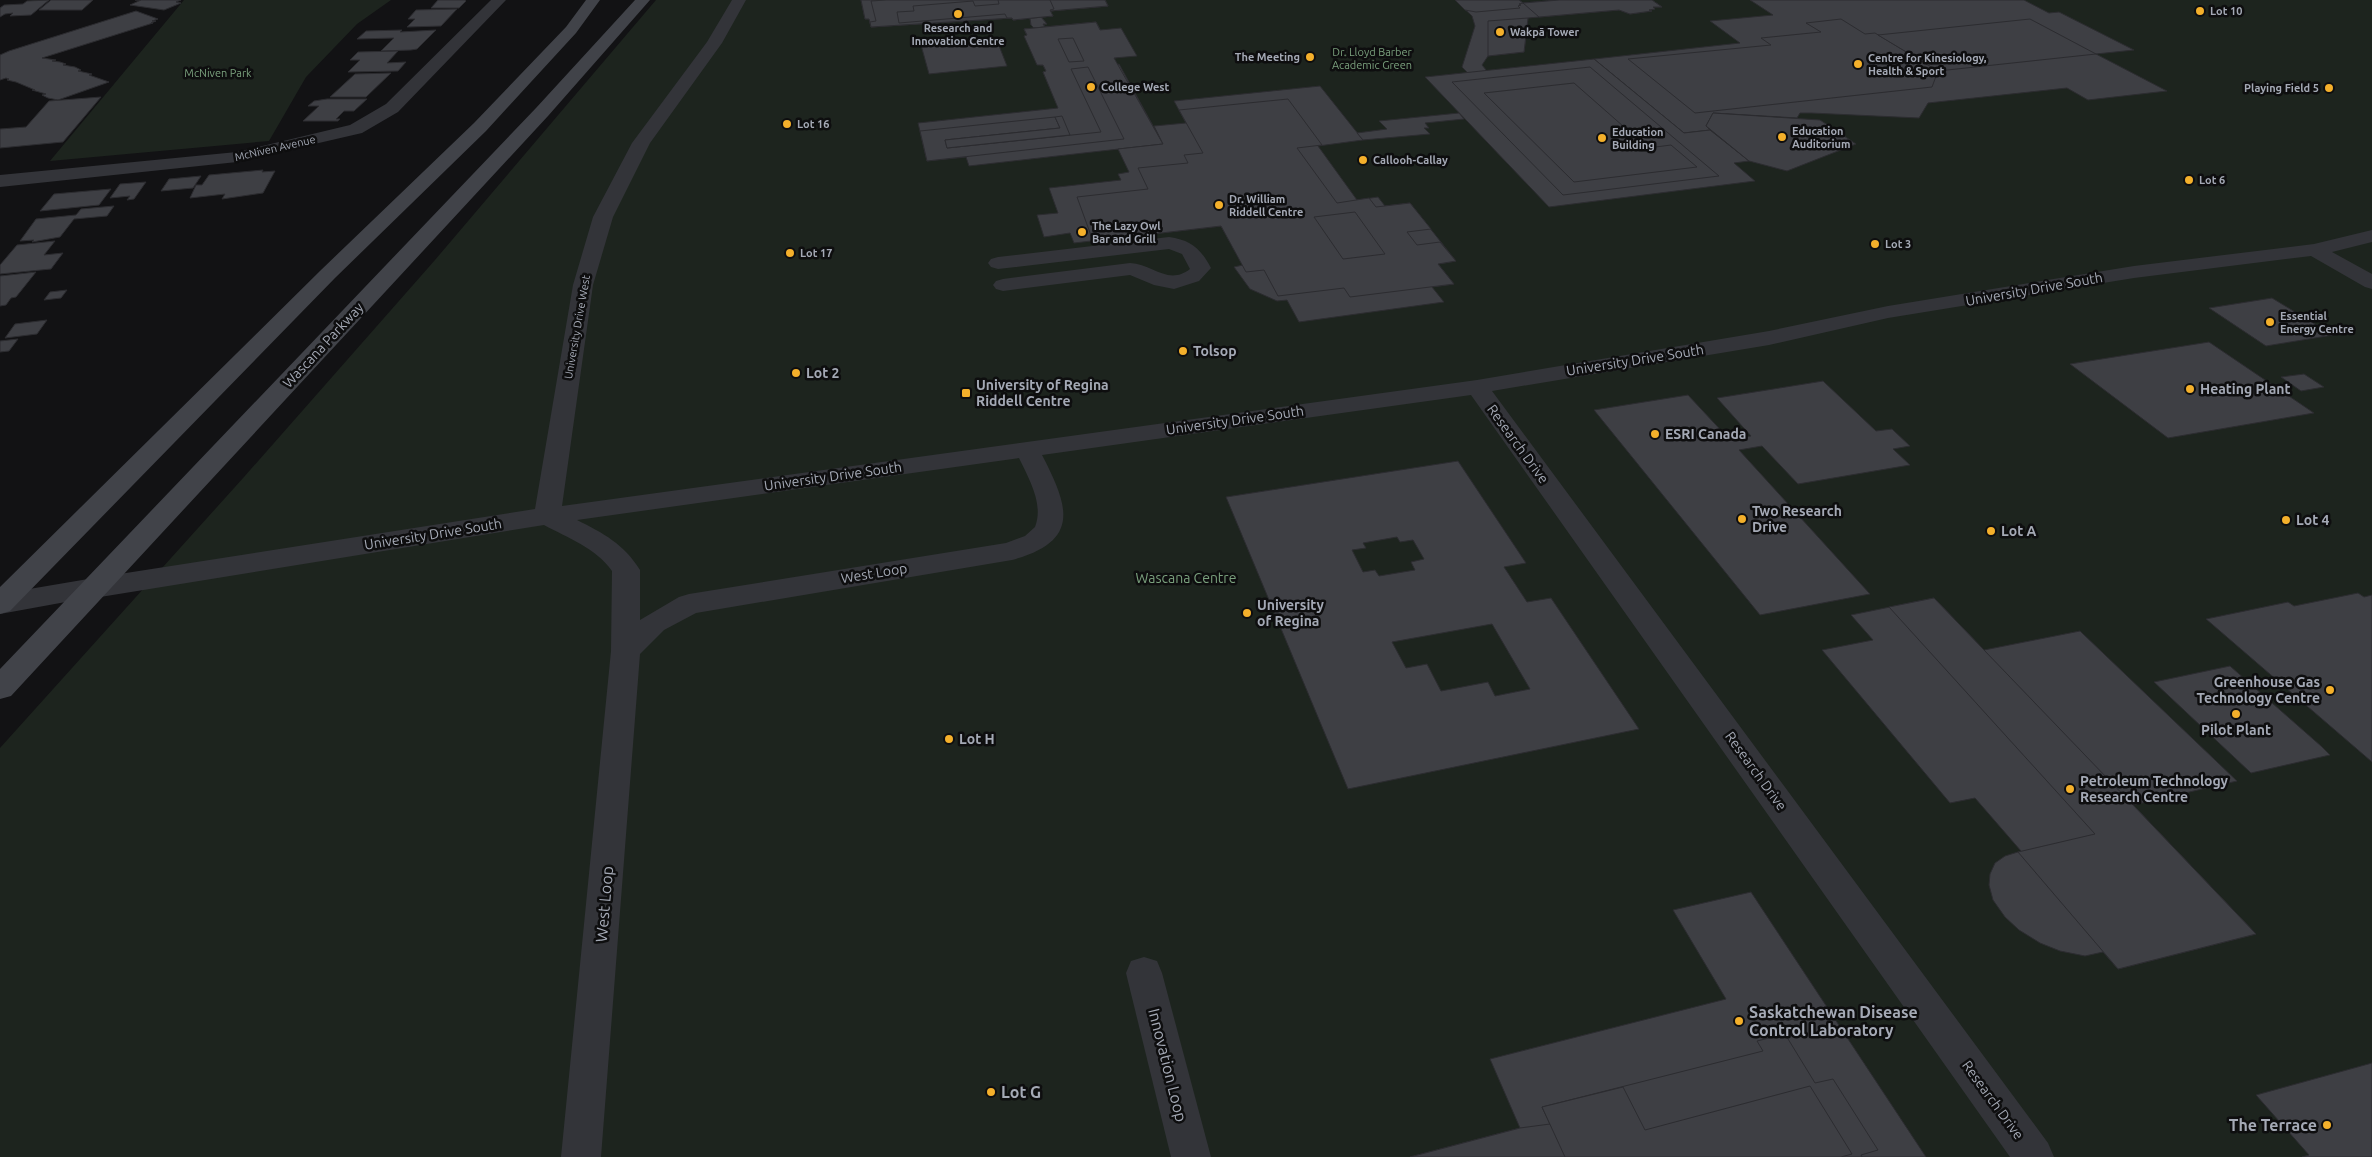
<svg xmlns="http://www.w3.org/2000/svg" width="2372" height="1157" font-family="Ubuntu,sans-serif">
<rect width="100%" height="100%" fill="#121214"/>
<g fill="#1d241e">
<path d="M184,0H391L357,24L306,77L269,141L50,161Z"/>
<path d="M656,0H2372V1157H0V748L244,477L435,260Z"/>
</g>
<g fill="#3e3f44" stroke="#2c2c30" fill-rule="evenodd">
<path d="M49,0L31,15L10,16L13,13L5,14L0,17V8L4,5L23,4L27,1Z"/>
<path d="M51,0H93L82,10H39Z"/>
<path d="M135,0H181L176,2L181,3L164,10L130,5L141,0Z"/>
<path d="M438,0H465L466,1L459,8H431Z"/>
<path d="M861,0H1105L1108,6L1050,11L1053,16L1041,17L1047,24H1043L1045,27L1034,28L1031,25L1030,18L1013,20L1012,18L871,27L869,19H865Z"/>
<path d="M861,0H1105L1108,6L1050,11L1053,16L1041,17L1047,24H1043L1045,27L1034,28L1031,25L1030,18L1013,20L1012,18L871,27L869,19H865Z"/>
<path d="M886,0H1105L1108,6L1050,11L1053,16L1013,20L1012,18L871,27L870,22L876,21L871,1Z"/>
<path d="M998,0H1050L1054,9L1050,10L1053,16L1013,20L1012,18H1007L1005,14L899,23L897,12L914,11L913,6L973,1L975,6L999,4Z"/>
<path d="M1455,0H1519L1523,3L1559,0H1652L1662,7H1653L1655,9L1649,10L1652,11L1630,14L1619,10L1528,18L1524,52L1488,56L1482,65L1487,71L1468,73L1462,67L1475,26L1472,16Z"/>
<path d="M1455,0H1519L1523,3L1519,4L1521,5L1518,6L1520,8L1476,12L1465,10Z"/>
<path d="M1559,0H1652L1662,7H1653L1655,9L1649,10L1652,11L1630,14L1619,10L1539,17L1523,3Z"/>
<path d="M1750,0H2024L2049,13L2059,12L2134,50L2096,54L2167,91L2088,100L2067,88L1928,103L1919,118L1811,113H1800L1797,118L1713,113L1706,126L1710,130L1684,133L1594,59L1740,43L1710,21L1773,15Z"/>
<path d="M457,9L441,26L407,27L415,19H408L416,10Z"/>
<path d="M136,11L158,19L152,21H156L151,23H153L42,58L56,60L52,61L60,62L66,64L63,65L75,67L81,70L78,71L92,74L89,75L109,82L58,100L48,98L42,95L46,94L32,90H35L16,82L7,80L9,79L6,78L0,80V55L9,51Z"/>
<path d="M1528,18L1524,52L1488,56V21Z"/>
<path d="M1841,19L1865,34L1875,33L1938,71L1932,87L1695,113L1628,59L1771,45L1761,38L1821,32L1806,23Z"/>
<path d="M2030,19L2096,54L1938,71L1878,35Z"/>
<path d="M1096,22L1116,58H1114L1117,65L1119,64L1163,144L1128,148L1088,67L1071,69L1101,132L1070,135L1043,72L1046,71L1043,65H1040L1024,29ZM1073,38L1084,61L1069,62L1058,39Z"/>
<path d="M1096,22L1100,30L1121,28L1137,56L1114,58L1163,144L969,166L966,157L927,161L918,123L1058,108L1043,72L1046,71L1043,65H1037L1024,36L1027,35L1024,29Z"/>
<path d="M402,30L400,32L436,30L417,49L411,50L381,51L394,38L357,39L366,31Z"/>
<path d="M996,38L1007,66L929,74L921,45Z"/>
<path d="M1073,38L1084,61L1069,62L1058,39Z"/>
<path d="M398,51L387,63L406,62L398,71L348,72L360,60H350L358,52Z"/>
<path d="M1594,59L1684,133L1710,130L1749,161L1734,163L1755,181L1549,207L1425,77Z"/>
<path d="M1088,67L1124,139L927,161L920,131L1055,117L1060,128L945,140L947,148L1101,132L1071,69Z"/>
<path d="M1590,67L1719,176L1563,195L1452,82Z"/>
<path d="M391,73L366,97H330L355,74Z"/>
<path d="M1574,83L1648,148L1671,145L1697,167L1574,182L1484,93Z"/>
<path d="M1320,86L1363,140L1318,146L1357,200L1378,197L1385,206L1410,203L1456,261L1438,264L1454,284L1432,287L1444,302L1299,322L1287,300L1277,301L1250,289L1234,267L1243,265L1221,226L1074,243L1070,233L1044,237L1037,215L1058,213L1049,188L1121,180L1118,174L1129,172L1118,149L1163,144L1154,126L1186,123L1174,101Z"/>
<path d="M101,97L63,142L0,148V129L26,127L49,101Z"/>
<path d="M327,99H367L354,111H344L336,119H340L338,121H303L319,106H308L314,101Z"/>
<path d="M1288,99L1322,145L1297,148L1337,203L1369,198L1376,207L1410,203L1431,229L1407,232L1417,245L1440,242L1456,261L1438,264L1454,284L1350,297L1344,288L1278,296L1264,270L1246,272L1221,226L1093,241L1077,197L1148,189L1138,168L1188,163L1184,155L1203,153L1179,110Z"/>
<path d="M1459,113L1464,119L1425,123L1429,128H1424L1430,134L1363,140L1357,133L1387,129L1379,121Z"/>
<path d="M1713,113L1820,120L1856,144L1787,171L1749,161L1706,126Z"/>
<path d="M1062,116L1070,135L947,148L945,140L1060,128L1055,117Z"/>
<path d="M263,170L262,172L275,171L263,193L222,199L225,194L190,198L196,185H202L209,175Z"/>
<path d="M201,176L193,188L161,191L169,179Z"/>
<path d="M146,182L134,199L127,200L130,196L110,198L120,184Z"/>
<path d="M111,189L99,205L40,211L54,194Z"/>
<path d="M114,206L107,216L74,219L60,237L32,242L34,240L20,241L36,219L76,215L81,209Z"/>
<path d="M1355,212L1385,254L1343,259L1314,217Z"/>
<path d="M55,241L44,255L63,253L51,269L0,274V265L17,245Z"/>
<path d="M36,272L16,297L11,298L6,305L0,306V276Z"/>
<path d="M67,290L61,298L44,300L50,292Z"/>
<path d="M2272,298L2333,335L2266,346L2209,308Z"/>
<path d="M47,320L37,334L5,338L15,324Z"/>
<path d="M18,339L9,351L0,352V341Z"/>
<path d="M2209,342L2314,413L2168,438L2070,364Z"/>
<path d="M2304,374L2324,387L2301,391L2281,377Z"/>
<path d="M1823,381L1876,431L1892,429L1910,446L1893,449L1910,465L1798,484L1762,446L1739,450L1870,594L1760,615L1594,410L1688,395L1729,439L1751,436L1717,398Z"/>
<path d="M1458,461L1526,563L1504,567L1527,602L1551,598L1639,729L1348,789L1226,497ZM1397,537L1400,542L1413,540L1424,559L1411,562L1415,570L1379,576L1375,570L1363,572L1352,550L1366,548L1363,543ZM1492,624L1530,689L1495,696L1488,682L1441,691L1427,664L1406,668L1392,642Z"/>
<path d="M2358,593L2364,597L2372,595V762L2206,619L2288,602L2294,606Z"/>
<path d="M1934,598L1984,650L2080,631L2237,781L2133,805L2256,934L2118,969L2103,952L2085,956L2060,951L2040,943L2019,930L2005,917L1993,900L1989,885L1990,874L1995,863L2005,856L2021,851L1975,798L1950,803L1822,650L1873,640L1851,615Z"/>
<path d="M1934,598L2133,805L2256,934L2118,969L2018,852L2095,834L1889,607Z"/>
<path d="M2230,666L2321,746L2330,755L2251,773L2154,682Z"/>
<path d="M1751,892L1926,1157H1410L1520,1128L1490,1059L1726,999L1673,910Z"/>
<path d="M1785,1034L1815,1083L1833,1079L1878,1150L1861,1155L1862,1157H1410L1520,1128L1550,1124L1542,1107L1763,1051L1757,1041Z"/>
<path d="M2372,1063V1157H2302L2309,1155L2256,1095Z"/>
<path d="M1810,1086L1852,1154L1841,1157H1565L1542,1107L1623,1087L1645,1130Z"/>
</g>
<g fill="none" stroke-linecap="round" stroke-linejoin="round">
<path fill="#333439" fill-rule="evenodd" d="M1169,237C1191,240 1201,249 1211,268L1199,281L1174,289L1154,285L1130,275L1003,291L996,289L993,285L996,281L1003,279L1130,263C1153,264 1168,286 1190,269L1182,254L1169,249L998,269L991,267L988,263L991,259L998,257Z"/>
<g fill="#333439" fill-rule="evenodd">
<path d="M491,0H506L398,112L362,133L237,162L0,187V175L237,152L350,125L386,104Z"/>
<path d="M732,0H746L722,43L650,143L613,217L593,285L562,506L1477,380L1769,331L1888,306L2134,266L2314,244L2372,230V242L2332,252L2372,274V289L2365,287L2311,256L2134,278L1888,318L1769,345L1492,391L2048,1143L2054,1157H2010L1471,395L1042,455C1069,507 1081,541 1012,560L696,613L664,630L640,654L601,1157H561L611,651L612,571C596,548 568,538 544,525L94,598L84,595L80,588L84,581L94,578L535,509L573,285L593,217L632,143L707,42ZM1019,458C1029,479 1044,504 1035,527L1025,536L1006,543L689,594L679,597L640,620V570C624,544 603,533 577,520Z"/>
<path d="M1144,957L1157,961L1162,973L1211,1157H1171L1126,973L1131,961Z"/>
</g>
<path fill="#333439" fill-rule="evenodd" d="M94,578L104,581L108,588L104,595L0,614V594Z"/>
<g fill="#414349" fill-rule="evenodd">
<path d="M586,0H600L576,33L486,131L335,278L10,611L0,614V587L321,270L474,123L566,27Z"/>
<path d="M635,0H650L548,116L11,696L0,699V669L536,108Z"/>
</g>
</g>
<g fill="#f4b02b" stroke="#0e0e0f" stroke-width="2">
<circle cx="2200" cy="11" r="5"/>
<circle cx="958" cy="14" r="5"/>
<circle cx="1500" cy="32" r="5"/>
<circle cx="1310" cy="57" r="5"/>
<circle cx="1858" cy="64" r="5"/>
<circle cx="1091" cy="87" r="5"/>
<circle cx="2329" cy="88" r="5"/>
<circle cx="787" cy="124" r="5"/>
<circle cx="1782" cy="137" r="5"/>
<circle cx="1602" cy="138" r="5"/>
<circle cx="1363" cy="160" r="5"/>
<circle cx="2189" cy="180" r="5"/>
<circle cx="1219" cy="205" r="5"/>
<circle cx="1082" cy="232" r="5"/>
<circle cx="1875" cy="244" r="5"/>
<circle cx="790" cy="253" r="5"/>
<circle cx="2270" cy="322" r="5"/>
<circle cx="1183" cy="351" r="5"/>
<circle cx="796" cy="373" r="5"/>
<circle cx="2190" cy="389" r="5"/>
<rect x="961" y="388" width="10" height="10" rx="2.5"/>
<circle cx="1655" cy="434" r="5"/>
<circle cx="1742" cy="519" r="5"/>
<circle cx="2286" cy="520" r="5"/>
<circle cx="1991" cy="531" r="5"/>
<circle cx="1247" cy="613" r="5"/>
<circle cx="2330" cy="690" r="5"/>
<circle cx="2236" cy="714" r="5"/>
<circle cx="949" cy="739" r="5"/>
<circle cx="2070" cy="789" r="5"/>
<circle cx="1739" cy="1021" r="5"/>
<circle cx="991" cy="1092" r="5"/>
<circle cx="2327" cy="1125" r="5"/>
</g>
<g text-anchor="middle" stroke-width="5" stroke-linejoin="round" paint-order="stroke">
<g font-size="11" font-weight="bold" fill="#a4a9b5" stroke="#0e0e0f" text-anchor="start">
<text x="2210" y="15">Lot 10</text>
<text x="958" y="32" text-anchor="middle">Research and<tspan x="958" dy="13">Innovation Centre</tspan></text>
<text x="1510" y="36">Wakpā Tower</text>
<text x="1300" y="61" text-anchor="end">The Meeting</text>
<text x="1868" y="62">Centre for Kinesiology,<tspan x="1868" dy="13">Health &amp; Sport</tspan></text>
<text x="1101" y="91">College West</text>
<text x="2319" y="92" text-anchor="end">Playing Field 5</text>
<text x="797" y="128">Lot 16</text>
<text x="1792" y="135">Education<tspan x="1792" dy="13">Auditorium</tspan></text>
<text x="1612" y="136">Education<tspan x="1612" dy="13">Building</tspan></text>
<text x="1373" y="164">Callooh-Callay</text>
<text x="2199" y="184">Lot 6</text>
<text x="1229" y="203">Dr. William<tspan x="1229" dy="13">Riddell Centre</tspan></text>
<text x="1092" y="230">The Lazy Owl<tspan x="1092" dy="13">Bar and Grill</tspan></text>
<text x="1885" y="248">Lot 3</text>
<text x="800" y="257">Lot 17</text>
<text x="2280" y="320">Essential<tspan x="2280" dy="13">Energy Centre</tspan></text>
</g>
<g font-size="11" fill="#7aa07d" stroke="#0e0e0f">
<text x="1372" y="56">Dr. Lloyd Barber<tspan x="1372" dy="13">Academic Green</tspan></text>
<text x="218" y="77">McNiven Park</text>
</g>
<g font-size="11" fill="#a4a9b5" stroke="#0e0e0f">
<text transform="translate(275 148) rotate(-13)" y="4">McNiven Avenue</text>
<text transform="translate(577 327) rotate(-80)" y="4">University Drive West</text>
</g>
<g font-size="14" fill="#a4a9b5" stroke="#0e0e0f">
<text transform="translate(2034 289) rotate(-10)" y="5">University Drive South</text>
<text transform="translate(323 345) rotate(-47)" y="5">Wascana Parkway</text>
<text transform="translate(1635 360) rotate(-9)" y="5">University Drive South</text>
<text transform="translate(1235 420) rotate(-8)" y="5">University Drive South</text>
<text transform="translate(1518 444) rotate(54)" y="5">Research Drive</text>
<text transform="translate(833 476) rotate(-8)" y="5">University Drive South</text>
<text transform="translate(433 534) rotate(-9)" y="5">University Drive South</text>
<text transform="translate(874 573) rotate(-9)" y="5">West Loop</text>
<text transform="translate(1756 771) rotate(54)" y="5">Research Drive</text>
<text transform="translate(1993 1100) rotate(54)" y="5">Research Drive</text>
</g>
<g font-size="14" font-weight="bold" fill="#a4a9b5" stroke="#0e0e0f" text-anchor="start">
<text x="1193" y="356">Tolsop</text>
<text x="806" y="378">Lot 2</text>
<text x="976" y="390">University of Regina<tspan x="976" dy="16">Riddell Centre</tspan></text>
<text x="2200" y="394">Heating Plant</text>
<text x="1665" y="439">ESRI Canada</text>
<text x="1752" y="516">Two Research<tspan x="1752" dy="16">Drive</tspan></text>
<text x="2296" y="525">Lot 4</text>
<text x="2001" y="536">Lot A</text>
<text x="1257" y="610">University<tspan x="1257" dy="16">of Regina</tspan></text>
<text x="2320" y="687" text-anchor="end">Greenhouse Gas<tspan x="2320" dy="16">Technology Centre</tspan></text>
<text x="2236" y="735" text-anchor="middle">Pilot Plant</text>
<text x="959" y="744">Lot H</text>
<text x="2080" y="786">Petroleum Technology<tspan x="2080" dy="16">Research Centre</tspan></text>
</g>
<g font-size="14" fill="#7aa07d" stroke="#0e0e0f">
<text x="1186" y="583">Wascana Centre</text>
</g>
<g font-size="16" fill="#a4a9b5" stroke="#0e0e0f">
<text transform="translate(604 904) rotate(-85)" y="6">West Loop</text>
<text transform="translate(1168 1065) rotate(76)" y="6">Innovation Loop</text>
</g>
<g font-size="16" font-weight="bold" fill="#a4a9b5" stroke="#0e0e0f" text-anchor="start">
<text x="1749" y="1018">Saskatchewan Disease<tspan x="1749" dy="18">Control Laboratory</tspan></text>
<text x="1001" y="1098">Lot G</text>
<text x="2317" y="1131" text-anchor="end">The Terrace</text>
</g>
</g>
</svg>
